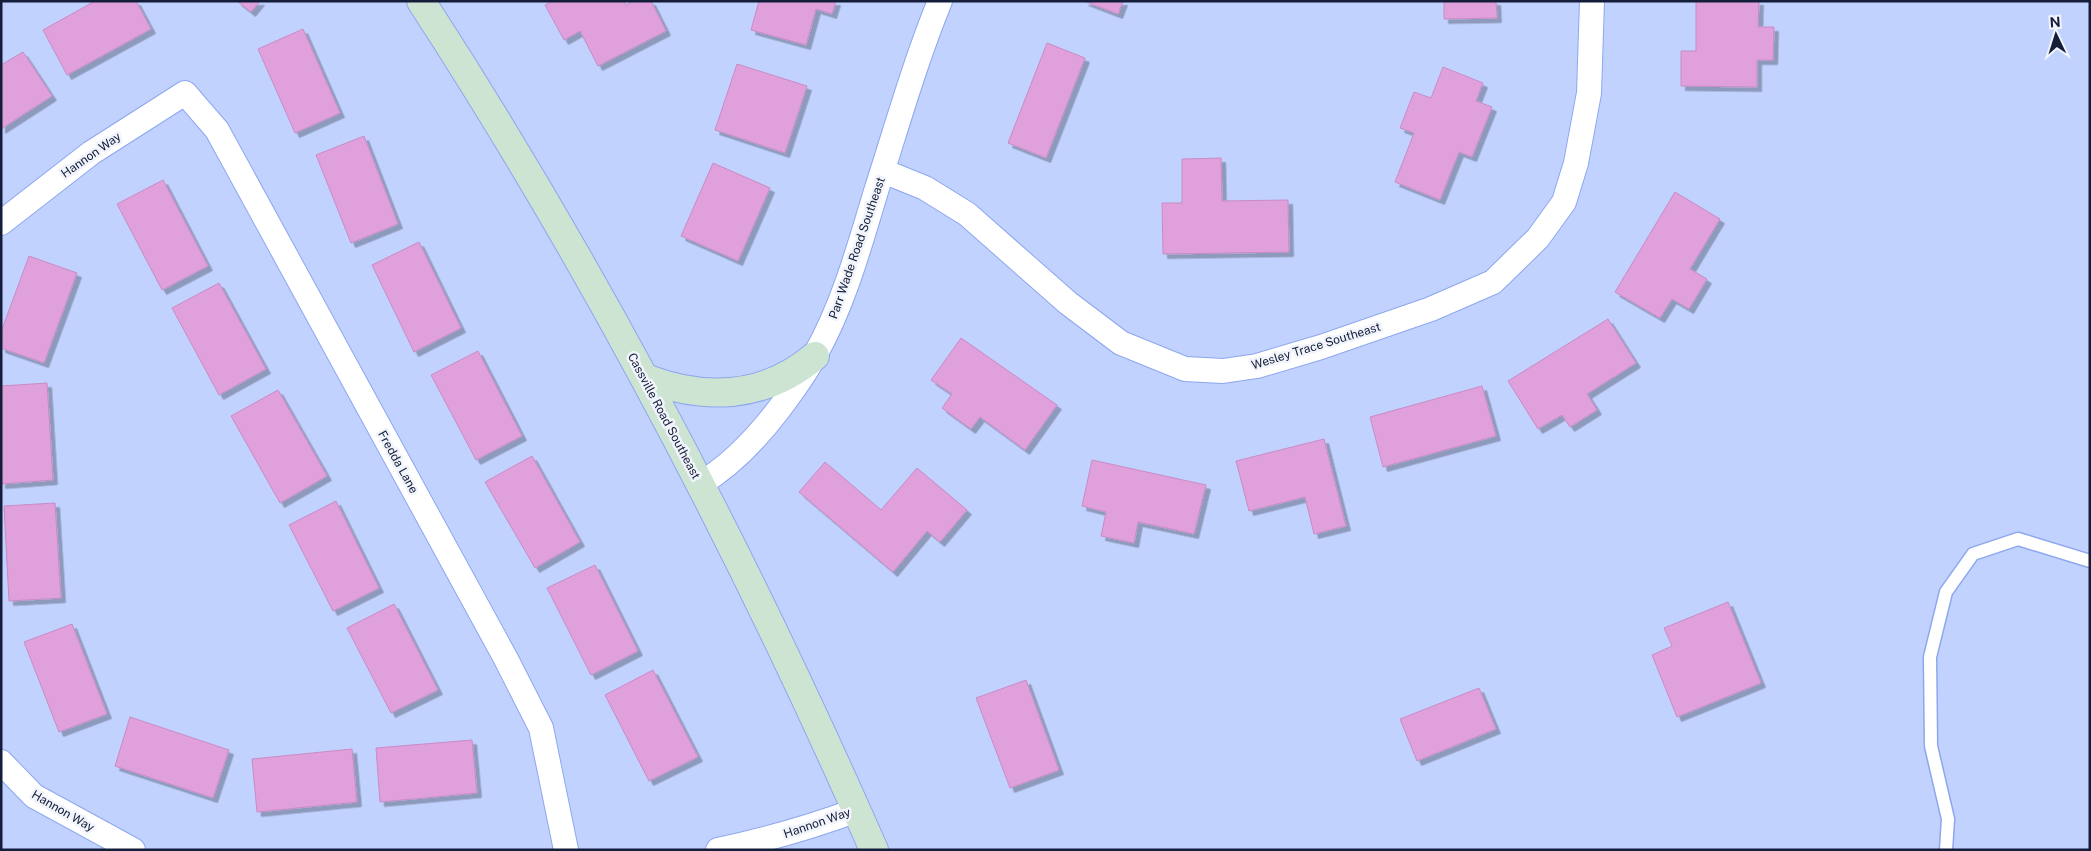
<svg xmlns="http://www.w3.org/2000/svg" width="2091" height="851" font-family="'Public Sans',sans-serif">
<defs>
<filter id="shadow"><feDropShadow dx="4.5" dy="4.5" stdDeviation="0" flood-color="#0004"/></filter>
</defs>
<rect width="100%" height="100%" fill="#c1d2ff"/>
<path fill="#dfa0dc" stroke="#c88bc5" filter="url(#shadow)" d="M95,1h41l15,28 -84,46 -24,-45z
M237,1h23l-9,11z
M553,1h71l2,4 7,-4h18l15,30 -68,35 -18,-35 -16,9 -19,-35z
M759,1h77l-4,13 -16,-5 -10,36 -55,-15z
M1084,1h39l-5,13z
M1444,1h52l1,17 -53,1z
M1696,1h63l-1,26h16l-1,33h-16v27l-76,-1v-35h15z
M303,29l37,84 -45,20 -37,-84z
M1047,43l38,15 -39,100 -38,-15z
M23,52l29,44 -51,33v-64z
M737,64l70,22 -22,67 -70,-23z
M1443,67l40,16 -7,18 16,6 -20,50 -13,-5 -19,48 -45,-18 19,-49 -14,-5 14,-36 17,6z
M364,136l34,88 -47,19 -35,-88z
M1221,158l1,43 66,-1 1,52 -126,2 -1,-51h20v-44z
M713,163l57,25 -32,73 -57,-25z
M163,180l45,86 -46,24 -45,-86z
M1675,192l45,27 -30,50 17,10 -18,30 -17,-10 -12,19 -45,-26z
M419,242l42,86 -47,24 -42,-87z
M29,256l48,17 -33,90 -43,-15v-16z
M219,283l47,86 -47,26 -47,-87z
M1608,319l28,44 -49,31 10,16 -27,17 -8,-12 -24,14 -30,-48z
M961,338l96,67 -32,45 -45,-33 -9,12 -29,-21 10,-14 -21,-14z
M478,351l44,85 -46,24 -45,-85z
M47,383l6,97 -52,4v-98z
M1482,386l14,50 -113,31 -13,-50z
M278,390l49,86 -47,27 -49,-87z
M1324,439l22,87 -32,8 -9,-37 -56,14 -13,-50z
M532,456l48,86 -45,26 -50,-86z
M1092,460l114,25 -12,49 -56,-12 -4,21 -33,-7 5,-24 -24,-6z
M825,462l56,48 36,-42 50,42 -27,32 -13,-11 -34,41 -94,-80z
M336,501l43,87 -46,23 -44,-86z
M55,503l6,95 -52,3 -5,-95z
M595,565l43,86 -47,24 -44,-87z
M1728,602l33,81 -84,34 -25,-62 20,-9 -8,-18z
M394,604l44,86 -47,23 -44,-85z
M72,624l35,90 -48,18 -35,-90z
M653,670l45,87 -49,24 -44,-86z
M1026,680l33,90 -49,18 -34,-90z
M1479,688l17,41 -79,32 -17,-42z
M130,717l99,33 -16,48 -98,-32z
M472,740l5,53 -97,9 -4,-54z
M352,749l5,53 -100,10 -5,-53z"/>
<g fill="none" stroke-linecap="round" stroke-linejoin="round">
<defs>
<path id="service" d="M1946,850l2,-31 -17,-73 -1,-89 16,-65 27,-38 45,-15 72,22"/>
<path id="minor" d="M883,171l42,17 42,26 101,89 53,40 64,26 38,2 34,-5 64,-19 110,-38 62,-27 45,-44 26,-36 12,-39 13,-70 3,-92
M1,223l90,-70 94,-60 32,37 289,529 35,69 25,122
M700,484c32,-19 57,-46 79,-75 13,-17 26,-35 36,-54 29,-51 45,-111 62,-167 20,-62 38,-126 63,-187
M1,762l33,34 99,54
M718,850c48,-10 93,-23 139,-40"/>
<path id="secondary" d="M421,1c175,269 324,555 453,849
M645,378c60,23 119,21 170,-22"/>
</defs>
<use href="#service" stroke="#8da7ee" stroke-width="15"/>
<use href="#minor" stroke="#8da7ee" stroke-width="26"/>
<use href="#secondary" stroke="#8da7ee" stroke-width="30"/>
<use href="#service" stroke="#fff" stroke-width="12"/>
<use href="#minor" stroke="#fff" stroke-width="24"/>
<use href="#secondary" stroke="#cde4d2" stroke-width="28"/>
</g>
<g text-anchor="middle" stroke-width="5" stroke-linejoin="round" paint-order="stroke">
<g font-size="12" fill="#141d39" stroke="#f1f4fb">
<text transform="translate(91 155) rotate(-35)" y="4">Hannon Way</text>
<text transform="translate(857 248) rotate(-71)" y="4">Parr Wade Road Southeast</text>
<text transform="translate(1316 346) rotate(-17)" y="4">Wesley Trace Southeast</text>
<text transform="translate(664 416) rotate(62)" y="4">Cassville Road Southeast</text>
<text transform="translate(398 462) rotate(61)" y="4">Fredda Lane</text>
<text transform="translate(63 811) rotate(30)" y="4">Hannon Way</text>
<text transform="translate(817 823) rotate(-19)" y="4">Hannon Way</text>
</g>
</g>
<rect width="2091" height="851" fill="none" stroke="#141d39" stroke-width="5"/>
<g transform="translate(2056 35) rotate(356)" stroke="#f1f4fb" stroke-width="4" paint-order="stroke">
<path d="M0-4L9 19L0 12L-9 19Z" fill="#141d39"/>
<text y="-8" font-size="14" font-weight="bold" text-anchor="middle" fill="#141d39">N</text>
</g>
</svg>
